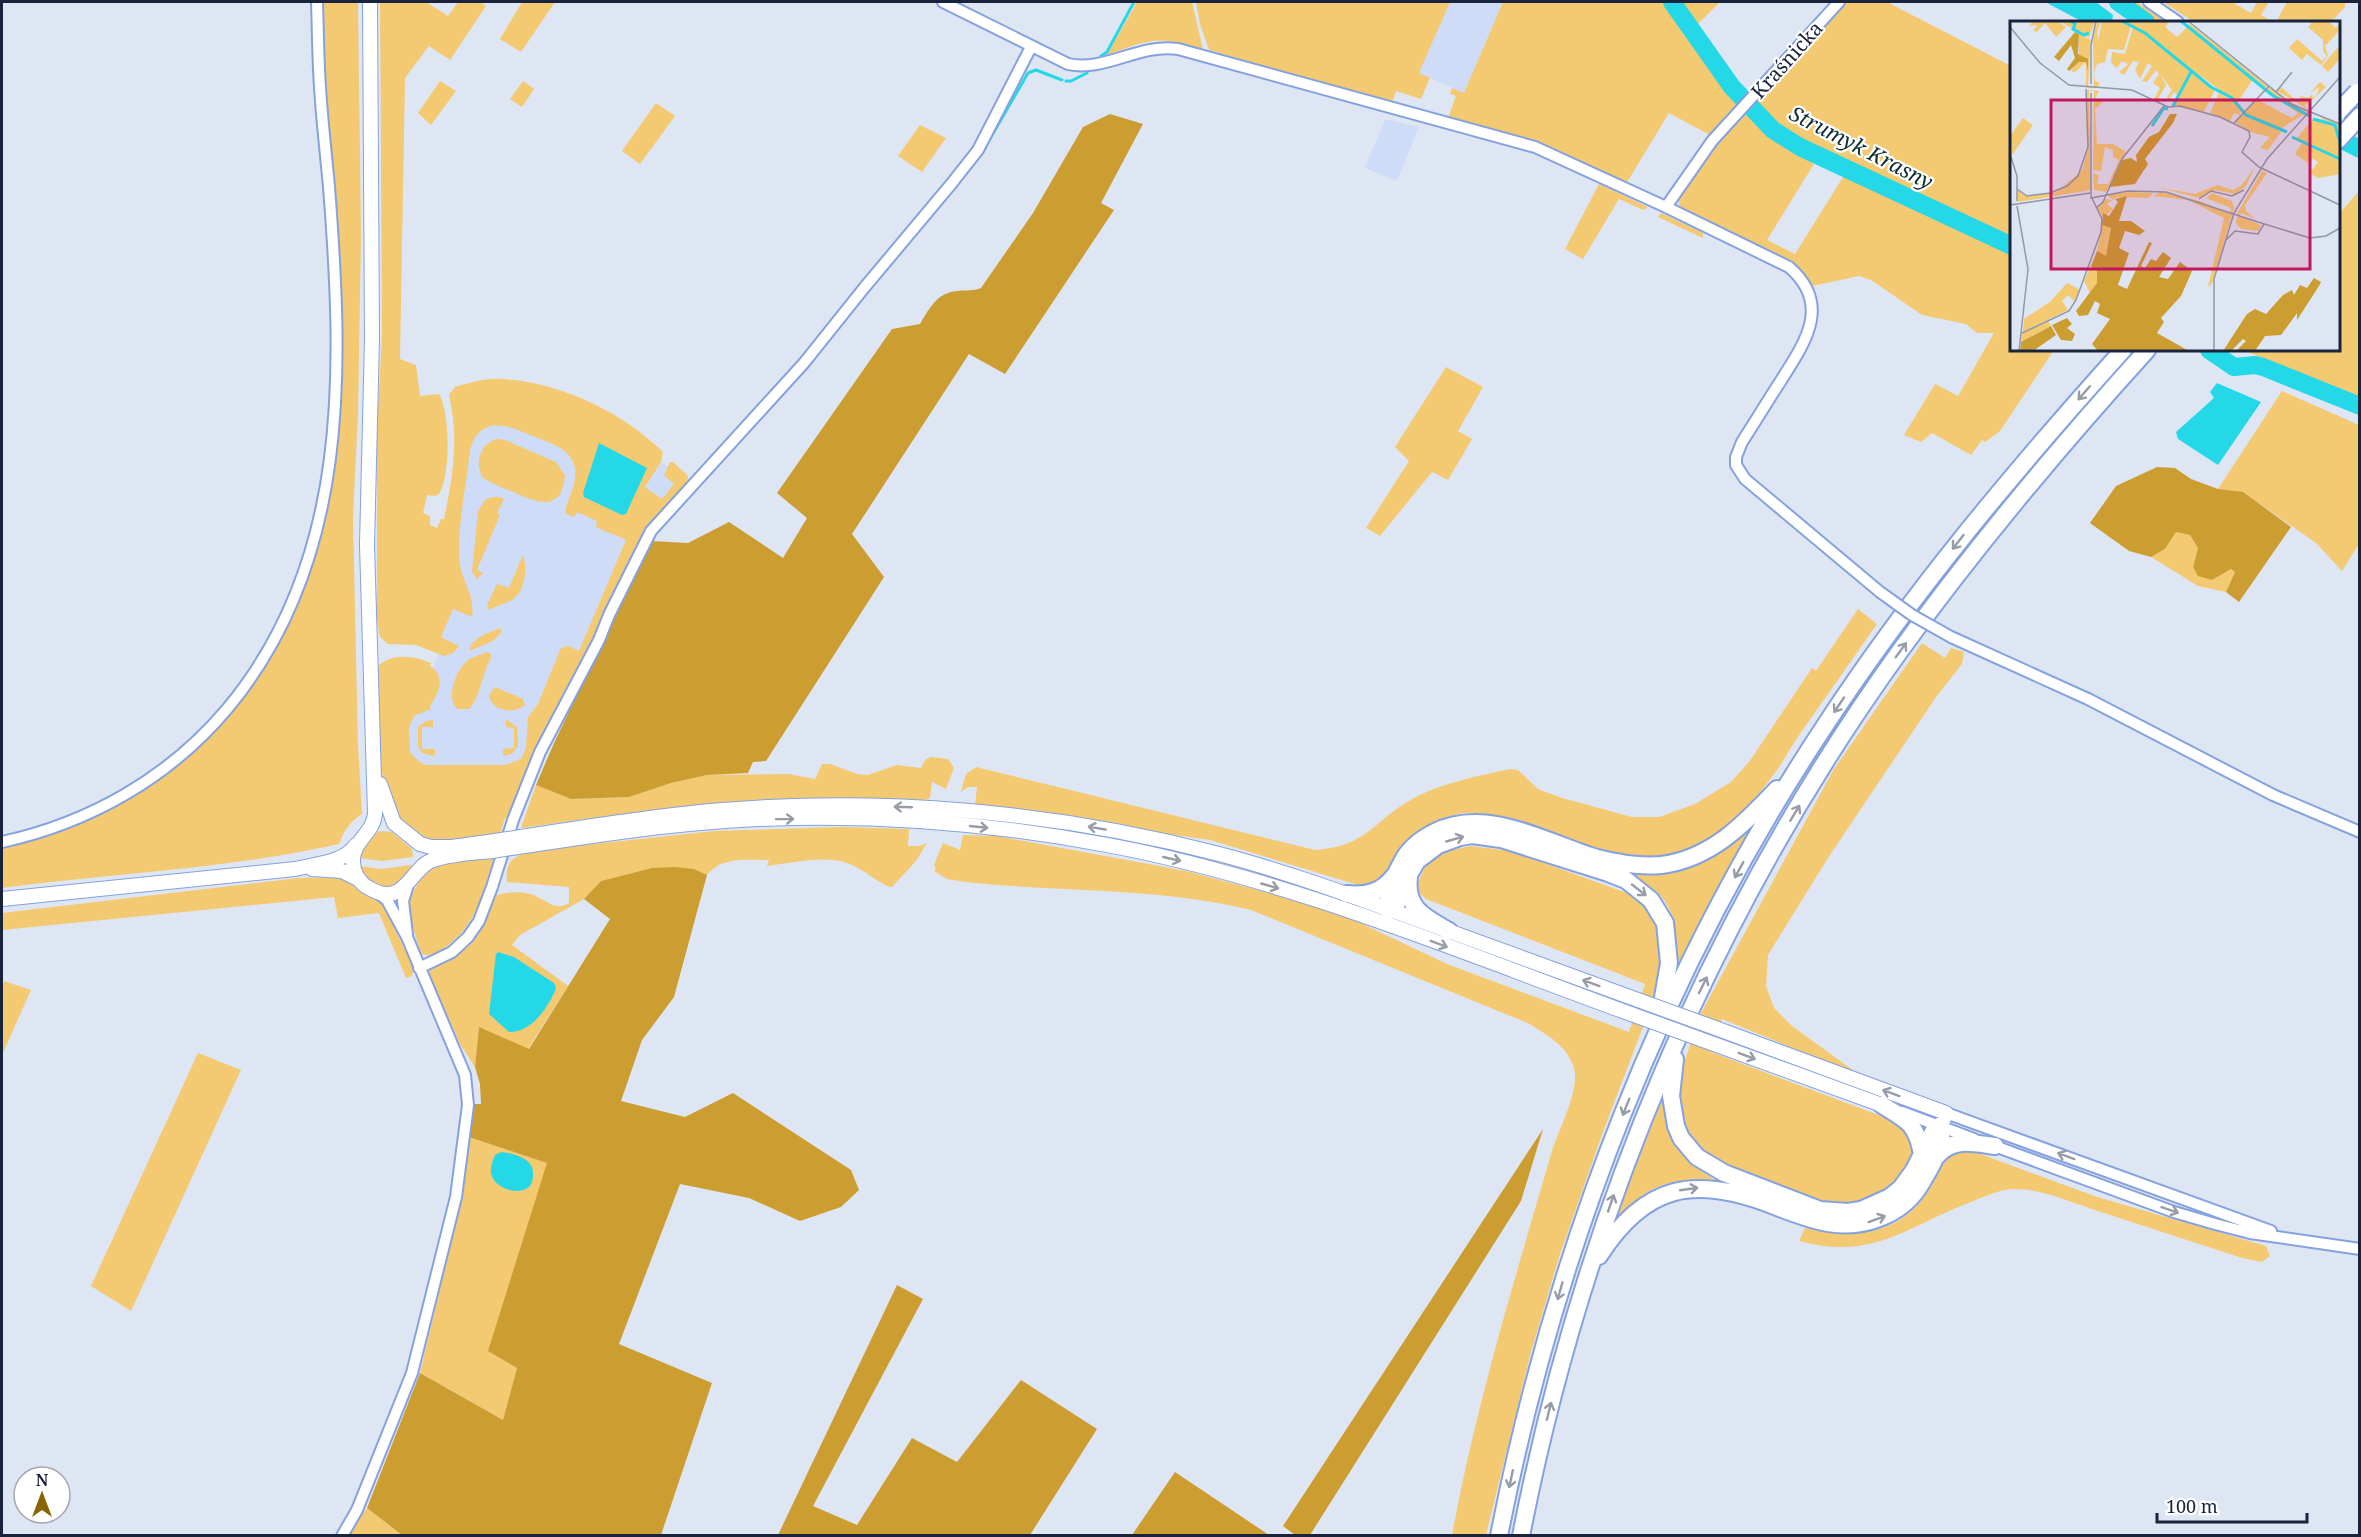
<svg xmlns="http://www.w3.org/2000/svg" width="2361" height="1537" font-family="'Noto Serif',serif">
<rect width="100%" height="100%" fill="#dfe6f3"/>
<path fill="#cedcf8" d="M1450,2h53l-39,91 -45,-20z
M1385,119l34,8 -22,54 -32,-13z
M488,400l173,62 6,4 12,16 -35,52 -122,245h-106l-25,-59 40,-48 12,-29 -7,-5 25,-201z"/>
<path fill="#f3c971" d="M324,2h34l3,234 -3,179 -5,102 5,228 4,69c-12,8 -18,16 -23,30 -111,25 -225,29 -337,44v-42l99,-35 47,-24 22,-16 39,-34 52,-67 24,-40 20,-45 13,-42 14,-57 9,-83 -5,-177 -11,-146z
M380,2h46l22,14 10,-14h22l6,4 -36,54 -21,-14 -24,32 -5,281 16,6 4,31 19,-2c11,18 12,81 0,100l-4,2 -8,-1 -4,18 7,3v9l7,3 4,-9h3c9,-42 15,-81 5,-124l6,-8c15,-4 30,-9 46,-8 57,2 122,33 162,73l-2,10 -16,25 17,12 12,-15 -10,-9 6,-13h3l15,14 -1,7 -28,33 -131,256 -20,46h-3l-5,16c-18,3 -62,13 -77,6 -53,-24 -45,-125 -46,-173 15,-15 36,-11 54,-4l-1,3c17,10 8,28 0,40l1,3 -17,7 -5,12 1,24 8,9 8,4h79l16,-6 5,-11 2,-31 10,-13 23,-56 8,-2 10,5 47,-111 -30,-13 1,-6 -20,-9 -3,5 -9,-4c2,-15 13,-29 10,-45 -4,-20 -25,-25 -42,-32 -25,-11 -54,-22 -63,15 -4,35 -12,72 -11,107 1,21 17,38 13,59l-19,-8 -12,28 18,9 -6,7 -9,3 -28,-11 -28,-1 -8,-7 -6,-32 3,-3v-174l5,-95z
M522,2h33l-34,50 -21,-13z
M1137,2h55l11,47c-12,-3 -23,-6 -34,-8 -22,-3 -42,7 -62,14z
M1196,2h254l-31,71 11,5 -9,21 -25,-8 -4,12 -183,-53 -9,-26z
M1503,2h162l23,31 3,-2 50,69 -31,35 -41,-22 -43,71 -85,-39 -93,-27 8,-22 -6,-2 2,-6 12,5z
M1678,2h42l-23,23z
M1847,2h40l124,64v178l-210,-98 -27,-16 -23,-24z
M2120,2h17l29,20h-17z
M2163,2h73l-1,2 16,9 6,-11h12l-8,13 13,7h-80z
M2287,2h58v5l-14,15h-55z
M440,81l16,10 -25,34 -13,-12z
M523,81l11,8 -12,18 -12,-8z
M656,103l19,13 -35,48 -18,-13z
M1748,110l23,23 46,26 -50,81 28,14 50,-80 166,76 1,100h42l-54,81 -15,11 -3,-2 -11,15 -39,-22 -11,9 -17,-7 31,-51 23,12 36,-63h-17l-11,-9 -44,-9 -51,-35 -12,-4 -47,10 -9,-14 -11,-11 -105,-49 -7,-5 -2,-9 32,-46z
M920,125l26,13 -24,34 -24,-16z
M1599,184l49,23 -5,3 -24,-11 -36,60 -18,-10z
M2359,191v211l-115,-52h94l1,-136z
M1661,213l42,20v5l-45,-21z
M1446,367l37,20 -25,44 14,8 -24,41 -16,-8 -52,64 -14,-8 43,-67 -14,-14z
M2282,391l77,34v119l-17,27 -26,-28 -56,-39 -42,-15z
M496,439l9,1 51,22 9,13c-3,38 -27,28 -52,17 -10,-4 -20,-8 -30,-14 -9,-14 -3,-34 13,-39z
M492,497h7l5,2 -7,14 3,2 -23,55 6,3 -6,6 -5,-7 6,-61 7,-11z
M2176,532l14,3 8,13 -5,19 19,13 19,-11 4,3 -9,20 -28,-6 -47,-29 14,-8z
M523,555c5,13 2,37 -11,45 -7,4 -16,6 -23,10l-2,-5 10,-21 12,4z
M1858,609l19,15c-25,36 -50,71 -75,107 -11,15 -19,32 -30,46 -41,55 -88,92 -160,76 -32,-7 -64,-20 -96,-30 -17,-5 -34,-12 -52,-10 -31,4 -57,22 -73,49 -4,6 -5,14 -12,18 -7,5 -13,5 -21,5l-148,-45 -235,-34 2,-19h-9l-7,5 5,-18 10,-7 339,83c54,-4 57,-29 99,-52 30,-16 64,-22 97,-29l7,1 20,19 24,9 70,19h27l36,-13 36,-22 18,-20 63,-94 4,3z
M501,628v5l-8,8 -24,10c3,-14 19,-18 32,-23z
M1922,643l23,15 6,-10 13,4 -2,12 -26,33 -108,161 -60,97 -2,31 8,22 18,18 69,50 -139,-57 -11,33 189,71 15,23 -2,14 -21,28 -29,15 -20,3 -24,-4 -38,-12 -78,-35 -16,-22 -7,-17 -2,-35 22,-66 134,-246z
M487,652l4,2v3c-8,15 -11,41 -22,52h-12c-11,-11 -2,-37 9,-47 5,-5 14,-7 21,-10z
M495,687l28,12 2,6c-11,10 -34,6 -36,-10z
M506,719l11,8 1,19 -6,8 -9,2v-7l11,-1v-20l-8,-1z
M433,720v7h-11v22h13v7l-13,-3 -4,-7v-19l8,-6z
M931,757l17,2 6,9 -8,21 -14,-7 -2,16 -8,3c-41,-1 -82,-3 -124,-2 -93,4 -185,16 -277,29l15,-43 35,14 58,-2 42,-14 36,-8 82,-1 26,5 7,-15h8l27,10 11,1 29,-10 24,3 4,-8z
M953,815c76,9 154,17 230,36 65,16 129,36 192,60l-147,-46 -277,-45z
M844,827l65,2 -1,17h12l7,-3 -11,18 -24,26c-9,0 -31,-20 -45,-24 -23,-8 -55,0 -80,3l2,-6c-22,0 -47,-4 -62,15l-13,-6 -42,-1 -51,13 -17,18 -64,36 -8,10 56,41 -40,63 -49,-21 -4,39 -15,-23 -31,-70 1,-4c11,-11 30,-14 43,-29 13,-14 14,-32 24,-46 11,-3 23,-4 33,-1 14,3 24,19 39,9v-16l-62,-5c-3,-24 11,-28 31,-32l176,-19z
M1750,830l-72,135c-1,-25 -1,-53 -20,-72 -9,-8 -22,-15 -32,-21 58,3 80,-4 124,-42z
M381,831l11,1 20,17 1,8 -31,4 -23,-3 -1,-4 19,-22z
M963,835l34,1 189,35 147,39 114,54 182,68 16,-48 -219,-85 -11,-10 10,-22 15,-14 30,-7 41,5 124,45 17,17 11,29 -1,35 -59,155 -43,122 -29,98 -45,183h-34c24,-130 63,-257 100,-384 7,-22 28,-61 22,-83 -7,-23 -26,-32 -44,-44l-279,-114c-93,-23 -191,-18 -286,-28l-18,-3 -13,-8 2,-2 -2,-4 9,-22 17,7z
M493,856c0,8 -3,15 -6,23 -8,28 -18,53 -44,70 -7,4 -14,8 -22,5l-12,-40 -1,-13 16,-28 13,-9z
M411,865l2,2c-2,6 -7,9 -13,14 -15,12 -25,5 -38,-5l-2,-10 21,3z
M343,877l39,25 32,67 -2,7 -6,2 -27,-65 -41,5 -4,-21 -332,33v-17l296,-35z
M4,981l27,9 -29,65v-68z
M198,1053l43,17 -110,241 -40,-25z
M1665,1092c-1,47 10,63 50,88 -50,-1 -65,4 -100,39z
M469,1137l79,26 -59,188 28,17 -14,52 -83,-47 42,-177z
M1961,1150l14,2 122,45 169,49 4,10 -8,6 -20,-4c-48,-16 -96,-31 -144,-47 -26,-8 -55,-22 -83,-22 -15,0 -31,8 -44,13 -66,25 -97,59 -172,39l6,-13c44,10 91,9 120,-32 14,-19 13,-35 36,-46z
M367,1508l35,27 -56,1z"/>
<path fill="#cc9d30" d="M1110,114l33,10 -42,79 13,7 -109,164 -36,-20 -117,180 32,43 -118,184 -13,1 -5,11 -41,2 -36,8 -42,14 -58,2 -35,-14 18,-42 97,-202 37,2 41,-21 54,36 24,-40 -30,-25 115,-164 28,-5c8,-13 15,-28 31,-32 11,-3 20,0 30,-4l52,-75 50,-86z
M2157,467l18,1 16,11 27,10 25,3 48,35 -52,75 -13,-10 9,-20 -4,-3 -19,11 -14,-4 -5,-9 5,-19 -8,-13 -14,-3 -11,17 -14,8 -22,-6 -39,-28 26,-37z
M675,867l19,2 13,6 -33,122 -32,43 -21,61 64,16 48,-24 118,77 8,20 -18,17 -41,14 -51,-23 -69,-14 -61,160 93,39 -51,152h-259l-35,-27 53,-135 83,47 14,-52 -29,-17 59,-188 -78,-26 3,-33h9l-1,-20 -5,-17 4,-40 50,22 81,-130 -26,-20 17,-18 51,-13z
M1543,1129l-22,72 -211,334h-15l-12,-9z
M897,1285l26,14 -110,207 44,19 55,-87 45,24 64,-82 76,49 -67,106h-252z
M1175,1472l94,63h-137z"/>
<path fill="#25d8e7" d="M2045,2h51l17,13 -1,7h-29z
M2217,383l44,19 -43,63 -40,-26 -2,-7 38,-34 -4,-6z
M599,443l48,25 -21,46 -4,1 -38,-18 -1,-4z
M498,952l16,5 40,26 2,5c-7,19 -25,45 -47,44l-20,-18 7,-60z
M502,1152c13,2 32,7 31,22 0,5 -1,10 -4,13 -12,10 -36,0 -38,-14 -1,-6 2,-13 4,-18z"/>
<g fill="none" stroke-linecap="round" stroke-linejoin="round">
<path stroke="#25d8e7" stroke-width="3" d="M1101,56l6,-4 27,-50
M1066,81h5l16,-8
M984,149l44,-76 8,-3 26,10"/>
<path stroke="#25d8e7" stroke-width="18" d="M1672,2l60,85 41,43 27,17 212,99
M2118,2l28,20
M2338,138l22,11
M2209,350l25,17 21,-2 8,2 97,39"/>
<defs>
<path id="minor" d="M943,2l125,62c38,8 71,-21 110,-15l357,98 131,60 123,60c44,38 15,77 -9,115 -13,20 -25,40 -38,60l-6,15v8l9,14 135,113
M2149,2l29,20
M1666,207l46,-66 127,-139
M1951,637l137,62 185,96 87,37
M2,842c87,-19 167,-64 225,-133 124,-148 116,-341 102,-522 -3,-33 -7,-67 -9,-100 -2,-29 -2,-57 -3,-85
M407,934l-4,-33 5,-16
M419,968l33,-16 16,-15 11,-16 13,-34 21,-67 27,-68 59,-112 10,-25 42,-84 153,-168 60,-75 88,-105 26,-33 53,-103
M1902,1112l72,27
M1946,1113l325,118
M1989,1144l185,68 41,12 35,9 110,16
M342,1536l15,-26 55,-137 44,-176 12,-92 -3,-30 -58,-138 -20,-37 -10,-8"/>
<path id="major" d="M370,2l2,337 -5,206 8,268c-1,21 -23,27 -22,49 0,10 6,21 16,26 36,22 42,-22 64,-28 18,-6 40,-7 59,-9
M380,784l14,39 26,21 11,3h21l43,-6
M521,837c63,-10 125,-20 189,-26 170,-15 344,0 509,43 65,17 128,40 191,63 76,28 152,55 228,83
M518,847c61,-9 121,-19 182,-24 135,-12 274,-3 407,22 179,33 353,107 524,169
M312,869l30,2 18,9
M2,899l293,-30c20,-5 49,-6 61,-24
M1718,1029l228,84 -5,13
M1711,1043l171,62"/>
<path id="highway" d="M2338,140l22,-24
M1409,877c-4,32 16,40 40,54
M1347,894c20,2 35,-2 47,-18
M1661,1009l8,-46 -4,-40 -14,-23 -25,-20 -18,-7 -107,-34 -29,-4 -12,2 -22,8 -21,16 -7,12 -14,32 -7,5c-4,-17 5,-33 13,-48 7,-14 19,-23 33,-30 52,-26 112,11 162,26 20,5 43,9 64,7 50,-6 83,-41 116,-76
M1675,1059l-4,37 5,30 5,12 16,19 27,16 96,37 28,2 13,-2 29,-13 11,-9 13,-18 20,-40 7,-4
M1882,1105c25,15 35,19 40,50
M1936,1157c16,-20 36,-14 59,-11
M1599,1256c46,-72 95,-81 173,-51 36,14 71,29 110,12 17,-7 31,-19 40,-35 10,-17 22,-36 19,-56
M1499,1536c56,-287 165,-568 327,-812 88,-134 190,-255 297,-374
M1521,1536c62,-318 190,-623 379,-885 76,-105 160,-205 247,-301"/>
</defs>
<use href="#minor" stroke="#85a2df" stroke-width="14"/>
<use href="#major" stroke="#85a2df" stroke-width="16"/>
<use href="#highway" stroke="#85a2df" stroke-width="20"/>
<use href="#minor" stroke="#fff" stroke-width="10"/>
<use href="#major" stroke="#fff" stroke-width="14"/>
<use href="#highway" stroke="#fff" stroke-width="16"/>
<defs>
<path id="minor-bridge" d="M1880,592l32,23 39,22"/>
<path id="major-bridge" d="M495,841l26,-4
M492,851l26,-4
M1638,1000l80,29
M1631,1014l80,29"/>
<path id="highway-bridge" d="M2338,112l19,-20"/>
</defs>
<use href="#minor-bridge" stroke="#85a2df" stroke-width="14" stroke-linecap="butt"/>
<use href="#major-bridge" stroke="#85a2df" stroke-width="16" stroke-linecap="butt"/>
<use href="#highway-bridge" stroke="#85a2df" stroke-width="20" stroke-linecap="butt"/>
<use href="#minor-bridge" stroke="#fff" stroke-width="10"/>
<use href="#major-bridge" stroke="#fff" stroke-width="14"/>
<use href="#highway-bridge" stroke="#fff" stroke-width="16"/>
</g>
<defs><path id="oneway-shaft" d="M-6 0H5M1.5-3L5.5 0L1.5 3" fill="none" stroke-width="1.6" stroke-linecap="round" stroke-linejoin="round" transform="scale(1.5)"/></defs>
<g stroke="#989ca7">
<use href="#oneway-shaft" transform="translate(2084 393) rotate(131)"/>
<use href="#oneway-shaft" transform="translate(1958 542) rotate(128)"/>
<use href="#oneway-shaft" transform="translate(1901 650) rotate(-54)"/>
<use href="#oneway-shaft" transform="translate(1839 705) rotate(124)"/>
<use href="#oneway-shaft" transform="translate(903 807) rotate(-178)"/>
<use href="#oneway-shaft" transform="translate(1795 813) rotate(-59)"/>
<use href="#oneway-shaft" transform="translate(785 819) rotate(-1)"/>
<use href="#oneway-shaft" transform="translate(979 827) rotate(6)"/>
<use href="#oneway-shaft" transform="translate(1097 828) rotate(-170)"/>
<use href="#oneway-shaft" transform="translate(1455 839) rotate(-16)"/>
<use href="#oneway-shaft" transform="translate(1172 859) rotate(13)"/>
<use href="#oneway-shaft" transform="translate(1739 870) rotate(119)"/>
<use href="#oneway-shaft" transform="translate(1270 886) rotate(16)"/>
<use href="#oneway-shaft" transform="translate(1639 890) rotate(38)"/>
<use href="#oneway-shaft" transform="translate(1439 944) rotate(20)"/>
<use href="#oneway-shaft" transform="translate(1591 983) rotate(-160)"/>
<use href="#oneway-shaft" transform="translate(1703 985) rotate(-64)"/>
<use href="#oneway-shaft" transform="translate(1747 1056) rotate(20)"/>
<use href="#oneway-shaft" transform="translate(1891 1093) rotate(-160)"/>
<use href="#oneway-shaft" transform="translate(1626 1107) rotate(112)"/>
<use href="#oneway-shaft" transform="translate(2066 1156) rotate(-160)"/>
<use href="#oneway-shaft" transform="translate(1689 1189) rotate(-8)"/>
<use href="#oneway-shaft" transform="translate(1611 1203) rotate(-71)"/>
<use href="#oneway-shaft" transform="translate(2170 1210) rotate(19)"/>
<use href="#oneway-shaft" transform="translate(1877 1219) rotate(-20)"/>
<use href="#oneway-shaft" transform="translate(1560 1291) rotate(106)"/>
<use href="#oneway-shaft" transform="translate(1549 1411) rotate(-76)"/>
<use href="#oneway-shaft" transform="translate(1511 1479) rotate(102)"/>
</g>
<g text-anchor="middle" stroke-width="4.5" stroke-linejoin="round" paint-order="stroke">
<g font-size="20" fill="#19243c" stroke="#fff">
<text transform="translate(1787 60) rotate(-48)" y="7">Kraśnicka</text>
</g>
<g font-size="21" font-style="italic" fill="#0d2f32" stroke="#fff">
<text transform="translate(1861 148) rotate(27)" y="7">Strumyk Krasny</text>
</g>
</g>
<g transform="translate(2010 21)">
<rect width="330" height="330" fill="#dfe6f3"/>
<path d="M23,0h24l9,6 -10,10 -11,-14 -8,9 -4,-2 5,-5 -9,1zM49,0h36l-6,17zM87,0h4l-4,12 1,8 4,-20h20l9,5 -7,24 -16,-1 -3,13 -8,2 -3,9 1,8 5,2 -3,5h-11v-26l-12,11 -3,-3 8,-8v-28l12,6 -3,46h6l-1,-44zM114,0h46l-5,6 12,10 13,-13 77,62 -5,4 2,-3 -11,-8 -16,24 -40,-30 18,17 -11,22 -31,-6 5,-10 -4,-4 -5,7 -2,-2 5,-7 -12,-16 6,11 -9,16 -3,-2 6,-11 -7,-5 6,-9 -3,-4 -9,12 -5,-1 10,-15 -4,-3 -8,16 -5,-9 4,-8 -6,-1 -9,14 -5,-3 9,-8 -6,-3 -5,7 -6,-5 1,-11 13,2 8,-27 11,5zM303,0h15l8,7 4,-5v7l-15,16 3,10 -7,9 -14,-11 -5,6 -13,-12 8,-9 25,22 5,-5 -4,-5v-11l-15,-13zM330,24v14l-12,13 -6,-6zM310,61l6,5 -18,17 -1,-1 -2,3 4,4 -32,-19 4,-4 17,15 3,-5 -4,-2 11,3 4,-4 1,4 4,-3 2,-8 -9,6zM258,66l39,25 -28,18 2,2 -13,18 -8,-2 10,-11 -20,-5 -15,-10zM256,69l1,2 31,21 -6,5 -36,-19zM77,69l12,1 -4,8 9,2 -9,8 2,35h16l13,8 -20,40 -12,-2 -1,-17 6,2 -2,9h11l11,-24 -6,-3v-7l-8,-3 -4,24 -8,-1 1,-79h-5l2,99 -73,12v-13l8,7 31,-4 25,-22 6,-21zM209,72l18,11 5,7 -3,4 -5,-2 -4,8 -20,-8zM13,97l10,7 -21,30 -2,-19zM313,97l17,7v34l-43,-21 16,-19 5,3zM292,122l38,17v14l-22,4 -8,-5 8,-11 -6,-4 -4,5 -13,-9zM245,146l-9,19 -11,8 -20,-4 -15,8 -44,-11 39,7 22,-9 16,5 8,-4zM252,150l5,2 -22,32 1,6 9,8 -14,-6 -2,3 22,9 -2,6 -18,-2 -5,-6 2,-11zM119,171l24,1 -4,5 -32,-1 -10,7 6,5 -10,9 -5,-10 7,-9 8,1 -6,-5zM150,171l37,8 33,14 1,-6 -25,-10 6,-5 20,8 2,7 -22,76 -4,3 16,-69 -36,-18 -35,-4zM92,204l9,3 -5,29 -9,-6zM81,245l6,5v12l-7,10 -6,-12zM57,262l12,6 -4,13 -7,-7 -6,6 6,9 -45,22 1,-13 27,-18zM38,300l3,5 -30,16 1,-9z" fill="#f3c971" fill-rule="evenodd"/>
<path d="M65,11l4,2 -1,20 10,5v11l-2,-8h-7l-10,9 -2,-2 8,-11 -4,-13 -12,16 -5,-4zM160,93h7l-4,9 -28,36 3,5 -13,20 -25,3 12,-27 9,-2 6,4 -1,-7 13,-18 10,-5zM117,175l-8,25h12l14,10 -6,4 -14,-4 -6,17 10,5 -11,32 9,4 22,-47 3,1 -11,23 4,2 6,-9 5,2 7,-9 8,6 -12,19 9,2 12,-17 12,9 -11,25 -20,22 3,4 -7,11 32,18h-91l-6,-7 18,-25 -13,-6 3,-9 -5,-3 -7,14 -9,1 -3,-5 21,-28v-12l-6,-5 6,-15 9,5 5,-28 -9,-3 1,-12 6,3 9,-14 -3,-3zM304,257l7,4 -2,4 -22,34v-7l-16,22 -16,1 -10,15h-19l10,-10 -3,-2 -12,12h-8l24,-37 8,-5 11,5 17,-19 9,-5 2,5 6,-10 7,3zM57,297l5,6 -5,4 8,6 -3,7 -11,-1 -9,-15zM41,305l5,9 -23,16h-13l1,-9z" fill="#cc9d30"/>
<path fill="none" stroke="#25d8e7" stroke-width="3" d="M61,0l4,3 -2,5 11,6 5,-2M112,0l23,12 66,54 21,11 14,17 41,17M171,0l91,74 39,22M163,85l19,-36M303,98l22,6 5,17M142,105l12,-18 4,1M282,116l48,22"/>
<path fill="none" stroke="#9098aa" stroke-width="1.5" d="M178,0l103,83 49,20M0,6l30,36 29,22 63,5 36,17 12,-1 40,11 29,14 1,6 -8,15 17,15 81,38M81,63v-39l5,-24M266,71l16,-20M81,72v105l37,-7 38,1 92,30M224,102l35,-37M0,133l7,22v25M7,168l10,7 23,-3 17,-7 11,-10 10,-29 -2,-58M189,178l12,-8 21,5 12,-6M0,184l80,-12M7,185l11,63 -9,82M87,186l6,-5 19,-43 42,-53M248,201l52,16 16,-2 14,-8M215,220l10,-10 23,3 6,-10M12,312l47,-22 7,-11 25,-68 1,-13 -10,-21M204,330v-72l20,-66 33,-54 73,-82"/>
<path fill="#c2185b" fill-opacity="0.15" stroke="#c2185b" stroke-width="3" d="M41,79h259v169h-259z"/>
<rect width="330" height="330" fill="none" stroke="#19243c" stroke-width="3"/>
</g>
<rect width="2361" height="1537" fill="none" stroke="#19243c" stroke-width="6"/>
<g transform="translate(42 1495)"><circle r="28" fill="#ffffff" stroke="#a3a7b1" stroke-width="1.5"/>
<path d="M0-4.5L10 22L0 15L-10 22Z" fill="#886501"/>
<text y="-9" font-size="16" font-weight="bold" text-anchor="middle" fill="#19243c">N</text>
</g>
<path d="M2157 1513v9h150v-9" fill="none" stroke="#19243c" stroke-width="3"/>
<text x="2166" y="1513" font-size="18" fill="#19243c" stroke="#ffffff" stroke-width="4.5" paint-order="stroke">100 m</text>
</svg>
